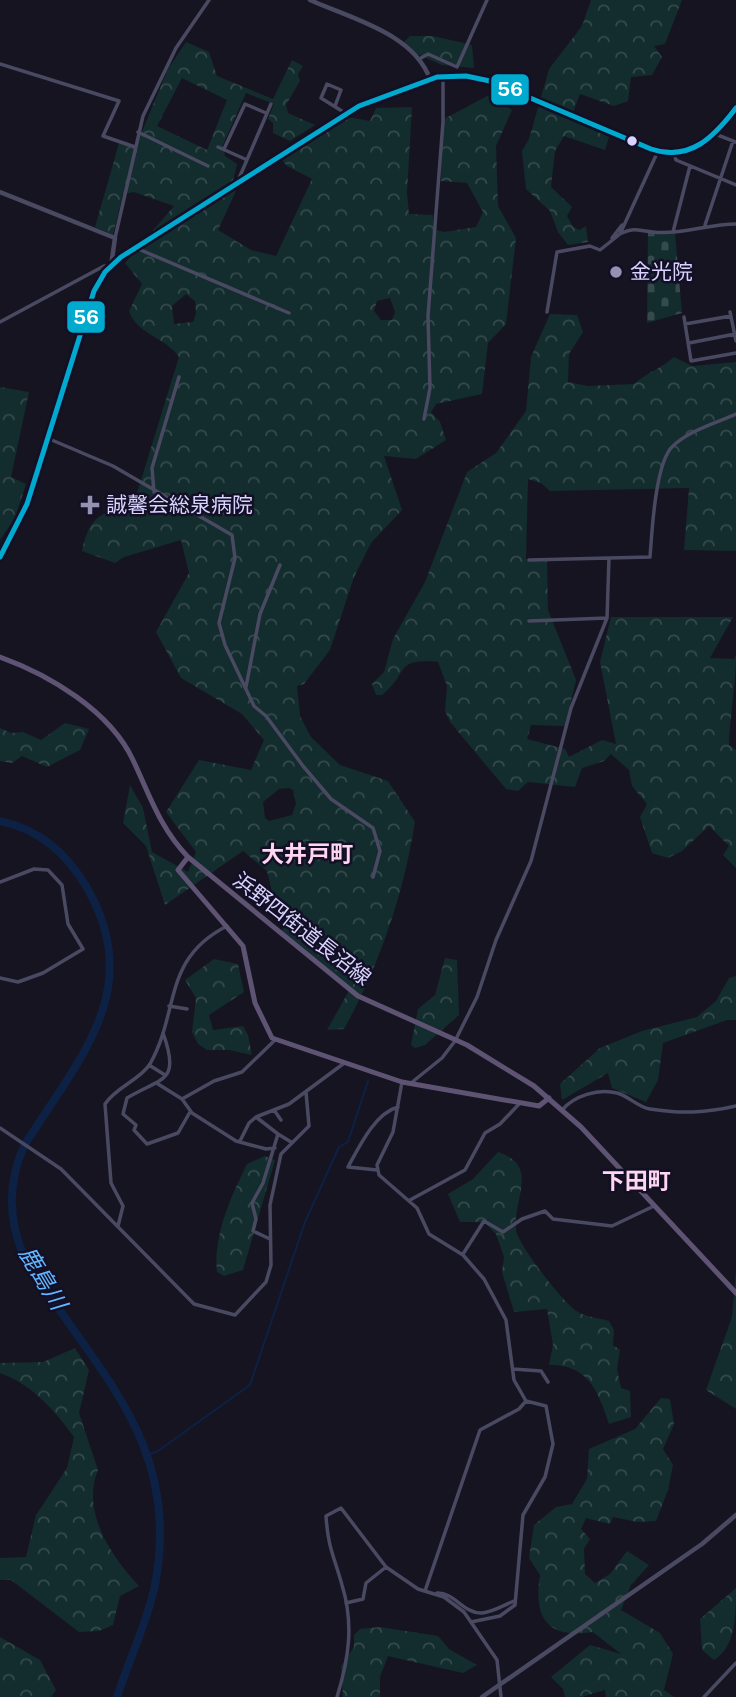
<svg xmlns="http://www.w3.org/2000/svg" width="736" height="1697" font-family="'Public Sans','Noto Sans JP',sans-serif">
<defs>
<pattern id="forest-crowns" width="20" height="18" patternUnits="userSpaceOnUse" patternTransform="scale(1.75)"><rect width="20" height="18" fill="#132c2d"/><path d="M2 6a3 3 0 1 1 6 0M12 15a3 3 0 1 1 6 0" fill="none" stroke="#354a4c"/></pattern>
<pattern id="cemetery-stones" width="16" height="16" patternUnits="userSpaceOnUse" patternTransform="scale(1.75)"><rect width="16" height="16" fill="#132c2d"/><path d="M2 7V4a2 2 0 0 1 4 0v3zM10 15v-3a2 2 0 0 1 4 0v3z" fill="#354a4c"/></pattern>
</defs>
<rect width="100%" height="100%" fill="#161421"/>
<path fill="url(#forest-crowns)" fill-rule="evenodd" d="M591,0h91l-17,44 -11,2 8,11 -10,18 -21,2 -3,24 -14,5 -34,-12 -10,26 39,17 -4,13 -41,-14 -9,15 -4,36 21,20 -5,9 6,11 6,3 7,-4 2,16 -20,3 -10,-13 -8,-21 -24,-22 -4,-38 7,-12 20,-70 33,-43z
M410,36h23l39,9 2,23 -32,-3 -34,-15 -4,-8z
M186,42l23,10 8,24 56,23 19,-39 11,6 -5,8 2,7 -14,24 2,8 27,12 -25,16 -17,-8v-10l-5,-4 6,-15 -28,-11 -23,52 2,11 12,8 -4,17 3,10 -18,39 33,20 25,6 36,-77 -25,-13 -7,-8 68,-41 22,4 6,-13 36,-1 -5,86 2,21 24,1v14l11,3 32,-5 7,-15 -16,-29 -26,-2 1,-61 47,-25 23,15 -16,36 2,60 18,32 -10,86 -18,19 -6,51 -46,10 -5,8 9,10 6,18 -30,19 -32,-3 18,54 -31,33 -17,34 -24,73 -26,34 -7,2 3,30 11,21 29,28 48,16 27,41c-12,74 -35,142 -71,207l-17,1 23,-41 -29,-27 -41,-28 9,-17 -17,-25 -5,-21 -24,-20 -78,54 -19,-59 -23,-23 7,-38 13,23 9,44 36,20 8,-20 -30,-40 33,-52 52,10 13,-30 -22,-26 -61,-36 -25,-46 33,-59 -8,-33 -57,17 -9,6 -33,-12c7,-34 19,-40 51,-45l46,-149c-13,-20 -42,-22 -50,-46l13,-27 -17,-21 49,-57 -40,-14 -11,2 -10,41 -18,-8 24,-84 13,5 6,-7 30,-72zM182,78l45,22 -20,50 -50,-24zM186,294l9,7 1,12 -3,9 -19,2 -2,-18zM390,298l5,14 -3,8h-11l-7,-9 3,-10zM289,788l4,2 3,14 -4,11 -23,6 -4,-3 -2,-16 16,-13z
M550,314l27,1 6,17 -14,22 -1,28 20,4 46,-2c14,-12 28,-16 40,-27l18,9 44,-4v189l-52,-1 5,-62 -139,3 -9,-8 -13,-4 -2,80 21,2 1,49 28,70 -11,46 -34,-1 -4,14 38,10 4,8 33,-17 14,4 -16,-82 11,-45h122l-23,41 24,1 2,-4c0,30 -6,59 -7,90l7,5v118l-13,-13 6,-9 -20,-20 -27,25 -14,7 -16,-5 -12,-36 7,-13 -15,-18 -3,-16 -18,-16 -7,7 -22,7 -7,19 -47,-5 -10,9 -12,-2 -56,-67 -5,-11 2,-25 -9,-24c-45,-4 -28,11 -56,33h-6l-4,-11 12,-12 9,-33 32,-57 42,-110 29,-19 30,-42 5,-54z
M0,387l29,5 -18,85 15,7 -11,34 -15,22z
M65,723l24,6 -9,21 -33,17 -25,-11 -10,7 -12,-2v-33l11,5 12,-1 18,8z
M445,958l12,2 2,55 -34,30 -10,3 -4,-3 7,-36 17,-14z
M214,959l24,5 6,28 -35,23 4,15 30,-4 5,9 4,20 -23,-5h-22l-9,-6 -6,-12 4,-34 -11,-18z
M736,976v44h-9l-64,23 -5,37 -12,22 -34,-14 -4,-15 -46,27 -2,-16 40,-36 42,-17 55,-14 19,-16 13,-23z
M498,1152c42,14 15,46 18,78 2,15 48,74 62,82 8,5 21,6 31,9l5,9 -1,15 7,5 -3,19 4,19 9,3 1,26 -22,7c-11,-33 -21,-60 -60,-59l4,-20 -6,-36 -33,3 -12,-40 2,-15 -8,-23 -12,-12h-24l-12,-28 25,-15z
M265,1156l10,4 -32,110 -19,6 -7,-4c-4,-36 14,-76 30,-108z
M736,1271v138l-30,-19 26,-73z
M75,1348l14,22 -10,43 19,57c-17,41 12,85 41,116l-19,10 -7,29 -14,6 -20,1 -68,-52h-11v-22l26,-1 10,-42 31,-47 7,-31c-20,-27 -41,-52 -74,-64v-10l43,-1z
M661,1398l9,1 4,25 -11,25 10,16 -5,25 -12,31 -19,1 -24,-5 -3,7 -24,-6 -5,11 9,10 -6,10 1,25 10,9 15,-9 17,-23 22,14 -18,20 -10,25 39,23 13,21 -9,36 10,7h-68l-1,-7 -23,7h-17l-2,-8 -12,-12 39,-32 31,9 -28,-22c-45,7 -60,-13 -53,-57l-11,-17 5,-33 22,-18 16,-3 15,-25 2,-30 46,-20z
M736,1588c0,27 0,59 -22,72l-12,-10 -2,-31z
M380,1627l58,9 11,13 28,16 -14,8 -75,-17 -8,21v20h-37l-2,-31 13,-19v-12l6,-6z
M0,1637l40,23 16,30 -5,7h-51z"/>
<path fill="url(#cemetery-stones)" d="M648,232l27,1 7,80 -35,10z"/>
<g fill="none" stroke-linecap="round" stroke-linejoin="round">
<path stroke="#0d2144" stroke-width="2" d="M148,1455l10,-4 92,-66 55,-163 34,-75 9,-5 20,-61"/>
<path stroke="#0d2144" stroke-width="8" d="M0,821c40,9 65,31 86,65 61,104 -8,173 -62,260 -16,36 -16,72 -1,108 67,114 160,183 132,331 -8,38 -26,75 -38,112"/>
<path stroke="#4a4962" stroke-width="3.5" d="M421,58l7,-4 29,13 30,-67
M0,64l119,37 -16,35 32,11
M335,106l6,-16 -14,-6 -6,14 24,15
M138,132l70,34
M715,134l21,8
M218,147l27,12
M224,149l21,-45 21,9
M674,153l2,7 60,25
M237,183l34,-79
M705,225l28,-84
M673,232l17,-66
M622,233c12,-6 18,-2 31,-1 28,3 55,-8 83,-8
M115,238l28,-122 33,-68 33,-48
M612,238l10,-13
M136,248l153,65
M547,312l10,-60 33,-6 10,4 20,-16 38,-83
M730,312l6,29
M684,317l7,44 45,-8
M0,322l104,-56h6
M685,324l46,-8
M689,343l46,-9
M424,419l6,-31 -2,-72 15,-194v-45
M47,438l66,28 119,69 3,23 -16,65 6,22 29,61 12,10 37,50 28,33 42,29 7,23 -7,26
M154,492l-2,-24 27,-91
M529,560l80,-2
M529,621l78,-3
M246,687l14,-73 20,-49
M0,882l34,-13 14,1 14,15 6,39 15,25 -40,24 -25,9 -18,-4
M169,1006l18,3
M163,1033c18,50 -1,44 -36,65l-4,16 13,11 -2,5 13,14 31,-11 12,-21
M149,1065l16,10
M402,1082l-9,50 -16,33 2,10 38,33 12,26 34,21 21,24 22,41 8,60 12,21 20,5 7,38 -8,33 -22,38 -8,90 -15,11 -29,6
M411,1083l31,-25 13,-17 22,-44 19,-57 35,-79 40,-153 36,-90 2,-60 41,-1c2,-24 5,-95 23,-111 15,-15 43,-23 63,-32
M158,1084l24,15 10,14 44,28 30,8 9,-1
M182,1099l32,-18 28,-9 33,-32
M274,1110l7,10
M562,1110c12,-14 36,-22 55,-17 12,3 20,14 33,16 31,5 56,4 86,-3
M256,1117l22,17 -15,49 -11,20 4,16 -3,12 17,8
M0,1128l61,41 133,135 41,11 31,-33 5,-17 -1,-60 11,-51 28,-28 -3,-34
M278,1134l13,8
M240,1141l9,-18 7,-6 33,-13 54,-40
M377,1170l-29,-3c11,-20 27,-54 50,-60
M410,1200l55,-30 20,-37 15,-9 20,-21
M118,1226l5,-20 -12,-23 -6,-79c11,-17 35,-24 45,-40 30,-53 12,-105 77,-138
M463,1254l21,-33 19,11 19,-13 23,-8 8,8 59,7 42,-20
M513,1369l28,2 7,11
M425,1591l55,-161 39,-21 7,-8
M437,1593c17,-1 27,21 45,20 11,-1 22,-8 32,-12
M346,1603l17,-4 3,-16 20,-16
M337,1697c12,-39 17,-73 5,-112 -8,-29 -14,-37 -16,-69l15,-8 45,59 32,22 26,8 20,15 33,48 4,37
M704,1697l32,-34"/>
<path stroke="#4a4962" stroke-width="4.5" d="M310,0c42,19 103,33 120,79
M0,192l115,46 -4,28
M482,1697l220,-153 34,-29"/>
<path stroke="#5e5373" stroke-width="5" d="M0,557l27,-53 67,-213 11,-19 16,-15 238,-151 78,-29 29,-1 24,5 161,68c39,13 63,-12 85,-41
M0,657c50,18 110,54 133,103 17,36 27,68 55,97l170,139 109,49 67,41 47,41 155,166
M188,857l-10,13 65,76 12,57 17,35 130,44 137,24 10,-8"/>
<defs>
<path id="bus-1" d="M0,557l27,-53 67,-213 11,-19 16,-15 238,-151 78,-29 29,-1 24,5 161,68c39,13 63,-12 85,-41"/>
</defs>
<use href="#bus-1" stroke="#130f26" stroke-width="10"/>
<use href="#bus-1" stroke="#00a9ce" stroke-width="5"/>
</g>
<circle fill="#d9d4ff" stroke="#130f26" stroke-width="2.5" cx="632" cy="141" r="6"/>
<g fill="#9591b1" stroke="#130f26" stroke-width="2.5">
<circle cx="616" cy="272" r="7"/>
<path d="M86.5 494.5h7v7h7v7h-7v7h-7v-7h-7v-7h7z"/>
</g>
<g text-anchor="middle" stroke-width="5" stroke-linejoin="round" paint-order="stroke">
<g font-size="21" fill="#d9d4ff" stroke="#130f26" text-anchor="start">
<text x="630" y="279">金光院</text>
<text x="106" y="512">誠馨会総泉病院</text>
</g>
<g font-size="21" fill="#d9d4ff" stroke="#130f26">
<text transform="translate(302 929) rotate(38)" y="7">浜野四街道長沼線</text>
</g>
<g font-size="23" font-weight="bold" fill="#ffd6f0" stroke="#130f26">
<text x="307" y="862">大井戸町</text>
<text x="636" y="1189">下田町</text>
</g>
<g font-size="23" font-style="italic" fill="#62b6ff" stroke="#130f26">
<text transform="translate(43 1278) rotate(59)" y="8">鹿島川</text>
</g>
</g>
<g stroke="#130f26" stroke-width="2.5">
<rect x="490" y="73" width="40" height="33" rx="7" fill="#00a9ce"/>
<rect x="66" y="300" width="40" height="34" rx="7" fill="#00a9ce"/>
</g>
<g font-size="19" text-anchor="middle" font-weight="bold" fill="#fff">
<text x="510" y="96">56</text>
<text x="86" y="324">56</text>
</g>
</svg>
